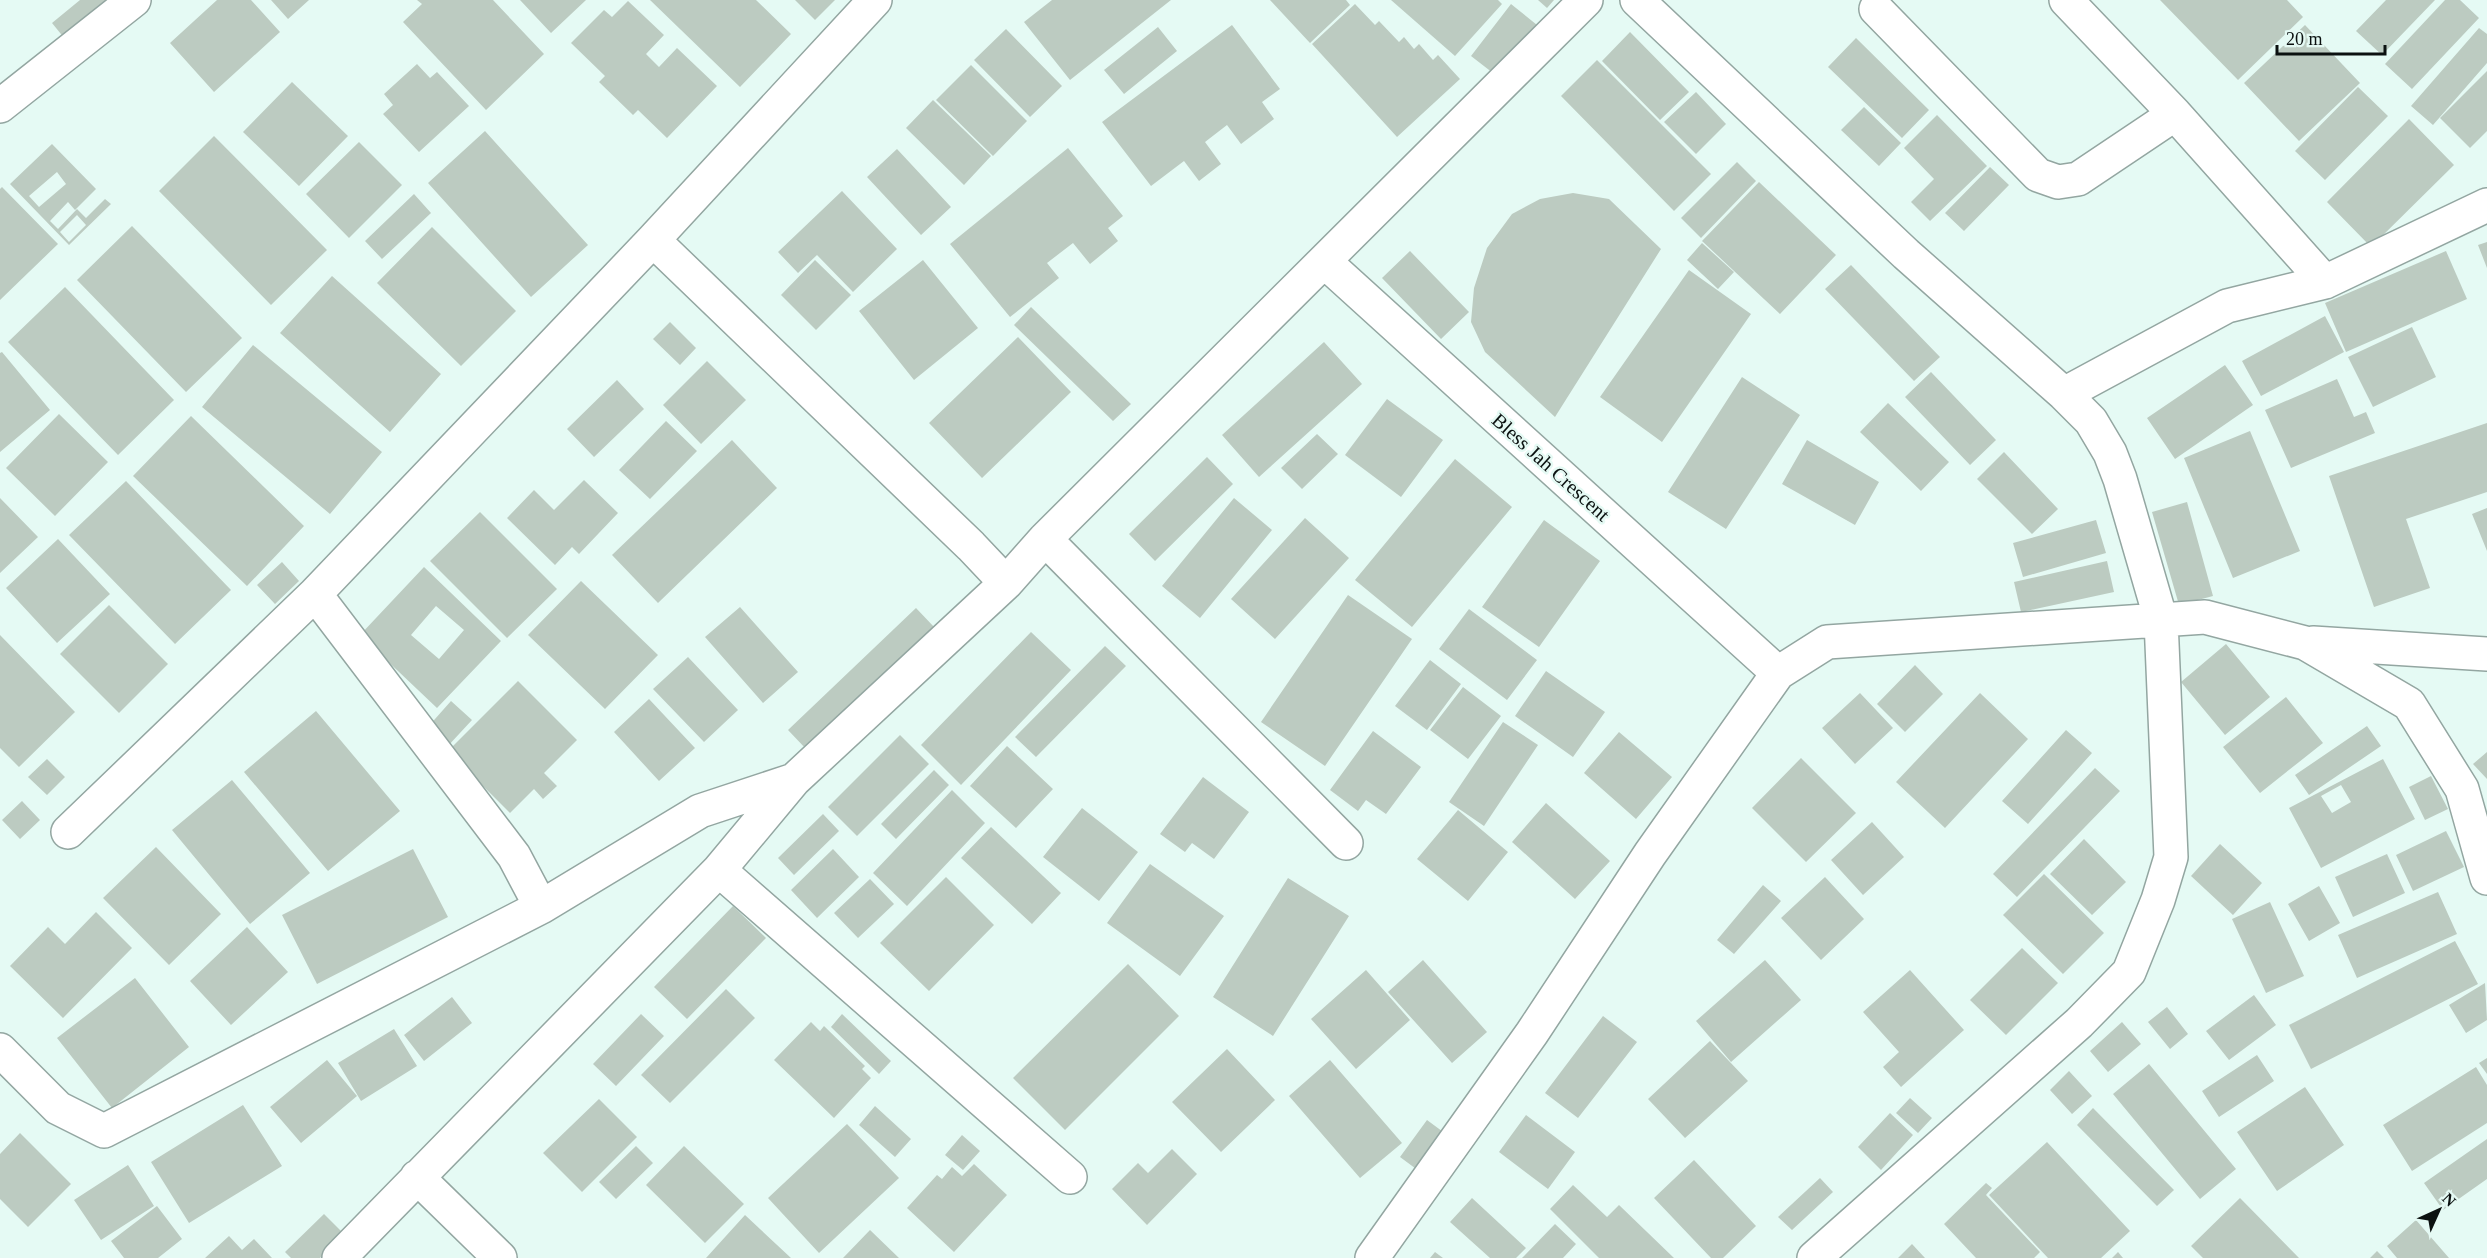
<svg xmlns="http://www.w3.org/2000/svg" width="2487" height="1258" font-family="Georgia,serif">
<rect width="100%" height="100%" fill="#e5faf4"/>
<path fill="#bccbc1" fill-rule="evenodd" d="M80,0h34l-49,39 -13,-16z
M217,0h34l29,32 -66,60 -44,-49z
M271,0h38l-21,19z
M417,0h76l51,54 -58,56 -83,-88 19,-18z
M520,0h66l-35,33z
M650,0h106l35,34 -51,53z
M795,0h40l-20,20z
M1052,0h119l-101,80 -46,-58z
M1270,0h76l4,5 -40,38z
M1391,0h107l4,4 -47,52z
M1538,0h16l-7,8z
M2160,0h127l16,17 -65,63z
M2386,0h49l-53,55 -26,-24z
M2445,0h15l19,18 -67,71 -27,-25z
M628,1l36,34 -18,19 13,13 18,-19 40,38 -50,52 -29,-28 -5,5 -34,-33 6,-6 -34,-33 33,-33 8,7z
M1355,4l20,21 4,-4 20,21 5,-5 10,12 5,-5 14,16 5,-5 22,24 -63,58 -85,-93z
M1511,4l31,25 -40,51 -31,-24z
M1232,25l48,64 -18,13 12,17 -33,25 -14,-19 -22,17 16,22 -22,17 -15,-20 -33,25 -49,-64z
M2305,25l55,58 -61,58 -55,-58z
M1158,27l19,24 -53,43 -20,-24z
M2479,28l8,6v29l-54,62 -22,-19z
M1006,29l56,57 -32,31 -56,-57z
M1630,32l59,60 -29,28 -58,-59z
M1856,38l73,72 -27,28 -74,-71z
M1597,60l114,114 -37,37 -113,-115z
M417,64l13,14 7,-6 32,34 -50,46 -36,-38 10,-9 -9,-11z
M971,65l56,56 -34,35 -57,-56z
M2487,71v60l-17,17 -30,-30z
M292,82l56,54 -49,50 -56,-54z
M2358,87l30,29 -63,64 -30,-29z
M1696,92l30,32 -30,30 -32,-32z
M933,100l58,56 -27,29 -58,-57z
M1864,107l37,36 -22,23 -38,-36z
M1937,115l50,51 -57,55 -19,-19 23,-23 -30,-31z
M2409,119l45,46 -83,82 -44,-45z
M485,131l103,114 -57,52 -103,-114z
M214,136l113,114 -56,55 -112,-114z
M359,142l43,43 -53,53 -43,-44z
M52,144l44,45 -21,21 -7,-8 -18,19 8,8 19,-20 9,9 19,-19 6,5 -42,41 -59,-61zM57,172l9,12 -27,23 -10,-11zM77,215l9,10 -17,17 -9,-10z
M1068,148l55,68 -15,12 10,13 -28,23 -17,-21 -26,20 12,15 -49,39 -60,-73z
M897,149l54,58 -30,28 -54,-58z
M1737,162l19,19 -55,57 -20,-20z
M1990,167l19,18 -45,46 -19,-18z
M1759,182l77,73 -56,59 -78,-73z
M2,187l56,57 -58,56v-111z
M842,191l55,58 -44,43 -36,-37 -19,18 -20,-21z
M1573,193l36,6 52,50 -106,168 -70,-65 -14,-30 3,-34 13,-40 25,-34 28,-15z
M414,194l17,19 -49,46 -17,-18z
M132,226l110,112 -56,54 -109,-112z
M432,227l84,84 -55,55 -84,-83z
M2487,242v26l-9,-23z
M1702,243l32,29 -16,17 -31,-29z
M1410,251l59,61 -28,27 -59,-61z
M2446,251l21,48 -121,53 -21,-49z
M815,260l36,35 -35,35 -35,-35z
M923,260l55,68 -64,52 -55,-69z
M1851,265l89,92 -26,24 -89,-92z
M1689,270l62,44 -89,128 -62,-45z
M332,276l109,98 -51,58 -110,-99z
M65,287l109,113 -56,55 -110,-113z
M1031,307l100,97 -18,17 -99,-96z
M2325,316l19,36 -83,44 -19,-35z
M670,322l26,26 -16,17 -27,-26z
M2412,327l24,50 -63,30 -25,-50z
M1018,337l53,55 -89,86 -53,-55z
M1324,342l38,42 -103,93 -37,-42z
M253,345l129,107 -52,62 -128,-107z
M2,352l48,58 -50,42v-99z
M707,361l39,39 -45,44 -38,-39z
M2225,365l28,40 -78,54 -28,-41z
M1931,372l65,68 -26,25 -65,-68z
M1742,377l58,38 -74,114 -58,-37z
M2337,379l17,38 12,-5 9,21 -84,35 -26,-58z
M617,380l27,29 -50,48 -27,-28z
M1387,399l56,41 -42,57 -56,-42z
M1888,403l61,59 -28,29 -61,-59z
M59,414l49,48 -53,54 -49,-48z
M191,416l113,110 -57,60 -114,-110z
M666,421l31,30 -47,48 -31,-29z
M2487,423v69l-81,27 24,69 -56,19 -45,-131z
M2250,431l50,120 -67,27 -49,-120z
M1317,434l21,20 -36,35 -21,-21z
M732,440l45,48 -119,115 -46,-48z
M1807,440l72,42 -24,43 -73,-41z
M2004,452l54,57 -26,25 -55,-55z
M1207,457l26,27 -78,77 -26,-27z
M1455,459l57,48 -100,120 -57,-47z
M584,480l34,33 -39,41 -7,-7 -17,18 -48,-47 27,-28 20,20z
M126,481l105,109 -56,54 -106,-109z
M0,498l38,39 -38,36z
M1234,498l38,32 -72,88 -38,-32z
M2187,502l26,94 -34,9 -27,-93z
M2487,508v43l-15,-37z
M480,512l77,77 -50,49 -77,-77z
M1305,518l44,40 -74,81 -44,-40z
M1544,520l56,41 -61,86 -57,-40z
M2096,520l10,33 -83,24 -10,-34z
M58,539l52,55 -53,49 -51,-55z
M2107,561l7,31 -93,20 -7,-30z
M282,562l17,19 -24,23 -18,-19z
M424,567l77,74 -64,67 -77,-73zM436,606l28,24 -25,29 -28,-24z
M581,581l77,74 -53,54 -77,-74z
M1348,595l64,44 -87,127 -64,-44z
M109,605l59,59 -49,49 -59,-59z
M740,607l58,65 -35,31 -58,-66z
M916,608l19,20 -128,122 -19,-20z
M1469,609l68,51 -30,40 -68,-51z
M1031,632l40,38 -110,115 -40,-40z
M0,635l75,77 -56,55 -19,-19z
M2226,644l44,53 -45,38 -44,-53z
M1105,646l21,20 -90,91 -21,-20z
M688,657l50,53 -34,32 -51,-53z
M1430,660l31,24 -34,46 -32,-24z
M1915,665l28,29 -38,38 -28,-28z
M1546,671l59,41 -32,45 -58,-41z
M518,681l59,59 -33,33 13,13 -14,13 -9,-10 -24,24 -62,-62z
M1463,687l38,29 -33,43 -38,-29z
M1860,693l33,35 -38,36 -33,-36z
M1980,693l48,46 -83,89 -49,-46z
M2286,697l37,46 -63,50 -37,-46z
M649,699l46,49 -36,33 -45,-49z
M451,701l21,19 -25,27 -20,-19z
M316,711l84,100 -72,60 -84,-99z
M1503,722l35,23 -54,81 -35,-24z
M2367,726l14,20 -72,49 -14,-20z
M2066,730l26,23 -64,71 -26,-23z
M1373,731l48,36 -35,47 -20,-14 -8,11 -28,-21z
M1619,732l53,45 -36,42 -52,-46z
M900,735l29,29 -72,72 -29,-29z
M1007,746l46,43 -37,39 -46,-42z
M2487,752v27l-14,-15z
M1801,758l55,55 -50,49 -54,-54z
M47,759l18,18 -18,18 -19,-18z
M2383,759l32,60 -94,49 -32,-60zM2341,785l10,17 -19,11 -11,-17z
M2095,768l25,23 -103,106 -24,-23z
M934,770l15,15 -53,54 -15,-15z
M2431,776l17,33 -23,11 -16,-33z
M1203,777l46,35 -35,47 -22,-16 -7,9 -25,-18z
M232,780l78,93 -60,51 -78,-94z
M952,790l33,33 -78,83 -34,-33z
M22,801l18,19 -20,19 -18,-19z
M1546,803l64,58 -35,38 -63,-57z
M1082,808l56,44 -39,49 -56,-44z
M1458,810l50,42 -40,49 -51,-42z
M823,814l16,17 -45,44 -16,-17z
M1872,822l32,35 -41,38 -32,-35z
M991,827l70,66 -29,31 -71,-66z
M2446,831l18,36 -51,24 -17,-36z
M2084,839l42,43 -34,33 -42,-41z
M2220,844l42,39 -29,32 -42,-39z
M156,847l65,67 -52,51 -66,-67z
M413,849l35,68 -131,67 -35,-69z
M833,849l26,28 -42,41 -26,-28z
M2387,854l18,39 -52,24 -18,-40z
M1150,864l74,52 -44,60 -73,-53z
M2044,874l60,59 -41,41 -60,-59z
M946,877l48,48 -65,66 -49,-48z
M1825,877l39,42 -43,41 -40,-42z
M1288,878l61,38 -76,120 -60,-39z
M870,879l24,25 -36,34 -24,-25z
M1763,885l18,16 -47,53 -17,-14z
M2319,886l21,37 -31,18 -21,-37z
M2438,892l19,42 -100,44 -19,-43z
M2270,902l34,74 -38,17 -34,-74z
M733,906l33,32 -79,81 -33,-32z
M96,912l36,36 -69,70 -53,-52 38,-39 17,17z
M247,927l41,45 -57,53 -41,-44z
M2455,941l23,43 -167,85 -22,-44z
M2022,948l36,35 -52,52 -36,-35z
M1423,960l64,72 -35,31 -64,-71z
M1765,960l36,40 -70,62 -35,-41z
M1128,964l51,52 -114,114 -52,-52z
M1366,970l44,50 -54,49 -45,-50z
M1910,970l54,60 -63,57 -18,-20 16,-15 -36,-40z
M135,978l54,69 -77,61 -55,-70z
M2485,983l2,37 -21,13 -17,-28z
M726,989l29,29 -85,85 -29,-28z
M2254,995l22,30 -47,35 -23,-29z
M452,997l20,26 -48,38 -20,-26z
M2167,1007l21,27 -18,15 -22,-27z
M641,1014l23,22 -48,50 -23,-22z
M842,1014l49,47 -12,13 -48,-47z
M1603,1016l34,26 -59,76 -33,-25z
M811,1022l9,9 4,-5 41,40 -3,3 9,9 -37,40 -60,-58z
M2122,1022l19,22 -33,28 -18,-21z
M394,1029l23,37 -56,35 -23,-38z
M1710,1041l38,40 -63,57 -37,-39z
M1227,1049l48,51 -54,52 -49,-50z
M2257,1055l17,26 -55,36 -17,-26z
M2487,1058v16l-8,-11z
M327,1060l30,36 -56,47 -31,-36z
M1330,1060l72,83 -42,35 -71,-82z
M2149,1064l87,105 -36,30 -87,-105z
M2476,1067l11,18v38l-75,48 -29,-46z
M2069,1071l23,25 -20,18 -22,-24z
M2305,1087l39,58 -67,46 -40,-59z
M1910,1098l22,20 -14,15 -22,-20z
M599,1099l38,38 -55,55 -39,-39z
M243,1105l39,61 -93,57 -38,-61z
M875,1106l36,33 -16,18 -36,-32z
M2093,1108l81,82 -17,16 -80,-81z
M1890,1113l23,22 -32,35 -23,-23z
M1526,1115l49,37 -27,37 -49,-37z
M1427,1120l27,20 -27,37 -27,-20z
M847,1124l52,54 -80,75 -51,-55z
M20,1133l51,51 -43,43 -28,-28v-45z
M962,1135l18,16 -17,19 -18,-15z
M2487,1139v40l-44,31 -19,-27z
M2047,1142l83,89 -29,27h-53l-59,-63z
M636,1146l17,17 -37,36 -17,-17z
M684,1146l60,58 -39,39 -59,-58z
M1172,1149l25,25 -50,51 -35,-36 26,-26 10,10z
M1694,1160l62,66 -33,32h-12l-57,-60z
M974,1164l33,31 -53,57 -47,-44 30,-33 5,4 10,-12 10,9z
M128,1165l26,41 -53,34 -27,-40z
M1820,1178l13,14 -41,38 -14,-13z
M1986,1183l6,5 -6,7 54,57 -6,6h-58l-32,-34z
M1573,1185l34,32 12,-12 55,53h-75l-49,-49z
M1472,1198l54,50 -10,10h-26l-40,-36z
M2240,1198l59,60h-96l-12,-12z
M157,1206l25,33 -24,19h-34l-13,-17z
M324,1214l20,20 -24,24h-29l-6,-6z
M745,1215l46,43h-85z
M2416,1220l33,38h-52l-10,-12z
M1555,1224l21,20 -13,14h-41z
M870,1230l29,28h-56z
M229,1236l13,14 12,-11 18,19h-67z
M1912,1244l13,14h-27z
M2377,1251l7,7h-14z
M1435,1252l8,6h-13z
M2118,1252l5,6h-11z"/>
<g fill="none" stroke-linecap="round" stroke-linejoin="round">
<defs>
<path id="minor" d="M1637,0l269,254 158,140 27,27 19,32 10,26 41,141 10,237 -13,43 -29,72 -50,51 -265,235
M2066,0l109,114 150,168
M1876,9l162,166 20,7 20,-3 97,-65
M0,106l134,-106
M653,240l318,306 35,37
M1324,261l454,412
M2064,394l163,-88 98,-24 162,-77
M1045,539l301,304
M315,594l199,262 27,51
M2313,643l174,11
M68,832l247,-238 338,-354 222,-240
M719,870l351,307
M0,1050l58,58 46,23 437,-224 159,-96 94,-31
M417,1177l83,81
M339,1258l380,-388 75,-90 212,-197 39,-44 541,-539
M1372,1258l160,-225 118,-179 128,-181 49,-31 378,-25 100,26 104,61 53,85 25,89"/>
</defs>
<use href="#minor" stroke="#93a6a1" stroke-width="36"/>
<use href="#minor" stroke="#fff" stroke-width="33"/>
</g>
<g text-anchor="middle" stroke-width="5" stroke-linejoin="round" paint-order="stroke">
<g font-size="20" fill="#0b1110" stroke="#e5faf4">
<text transform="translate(1551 467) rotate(42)" y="7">Bless Jah Crescent</text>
</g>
</g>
<g transform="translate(2439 1210) rotate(45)" stroke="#e5faf4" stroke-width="4.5" paint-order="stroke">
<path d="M0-4.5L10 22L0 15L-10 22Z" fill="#0b1110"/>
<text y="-9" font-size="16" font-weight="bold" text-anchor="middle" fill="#0b1110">N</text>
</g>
<path d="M2277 45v9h108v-9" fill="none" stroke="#0b1110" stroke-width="3"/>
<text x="2286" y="45" font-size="18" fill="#0b1110" stroke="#e5faf4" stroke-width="4.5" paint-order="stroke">20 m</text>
</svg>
